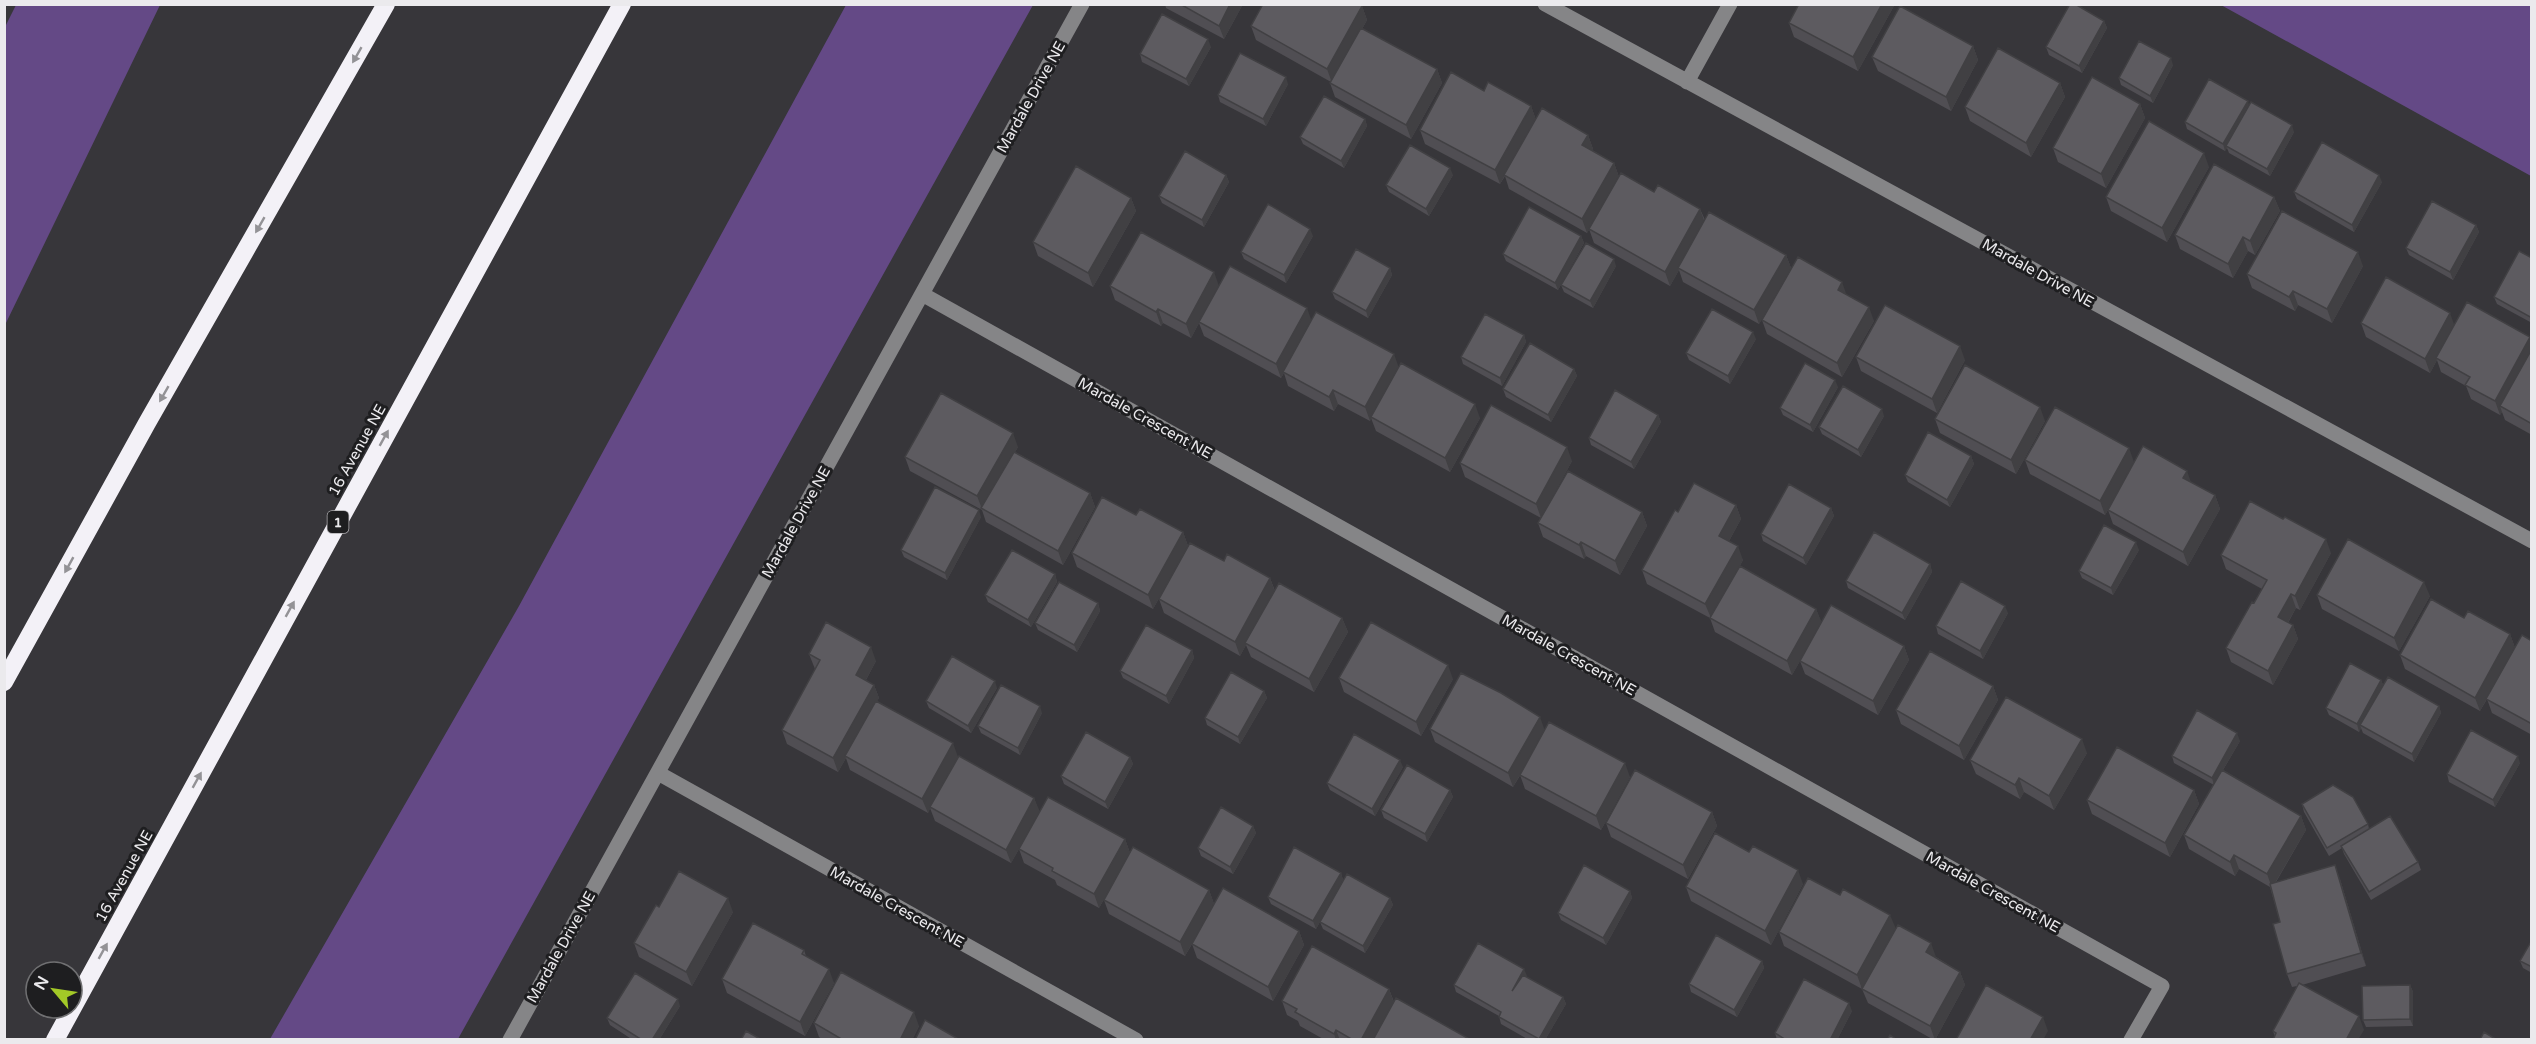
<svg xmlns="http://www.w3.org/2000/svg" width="2536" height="1044" font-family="'Varela Round',sans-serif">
<rect width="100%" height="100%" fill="#37363a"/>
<path fill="#644986" d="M16,5h144l-155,320 -1,-296z
M846,5h187l-575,1034h-188l249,-433z
M2221,5h310v171z"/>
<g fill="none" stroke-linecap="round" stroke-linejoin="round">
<path stroke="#858587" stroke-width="15" d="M1545,4l987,537
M1687,82l43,-78
M922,294l1240,692 -31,54
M658,773l478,267
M510,1040l572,-1036"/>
<path stroke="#f3f1f7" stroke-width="18" d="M4,682l143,-259 239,-419
M55,1040l567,-1036"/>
</g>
<path fill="#504e53" d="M1165,4h78l-19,35 -58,-31z
M1799,4h96l-37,67 -64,-34 -5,-14z
M1362,6l5,14 -5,9 75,40 5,14 -31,56 -76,-42 -5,-14 1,-1 -75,-42 -5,-14z
M2104,21l3,7 -25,45 -33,-18 -3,-8z
M1973,46l5,14 -27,51 -73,-40 -6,-14z
M1211,47l-22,39 -47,-24 -2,-8z
M2173,65l-20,38 -32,-18 -2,-7z
M2060,83l5,14 -34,60 -61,-36 -5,-14z
M1288,84l-22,42 -46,-24 -2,-7z
M1484,91l47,15 5,14 52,15 5,14 -1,1 22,13 5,14 -32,56 -78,-44 -4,-13 -5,8 -75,-40 -5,-14z
M2140,104l5,14 -39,70 -48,-26 -5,-14z
M2249,105l45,27 -24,44 -41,-23 -2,-5 -2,3 -38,-22 -2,-7z
M1365,119l2,7 -23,42 -41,-24 -3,-7z
M2209,167l-42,75 -56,-31 -5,-14z
M1226,175l3,7 -25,45 -42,-24 -3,-7z
M1453,175l-24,41 -40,-24 -3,-7z
M2382,182l-28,50 -57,-33 -3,-7z
M1654,192l46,17 5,11 81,35 5,13 -32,56 -76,-42 -4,-12 -9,16 -76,-43 -5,-14z
M2274,197l6,14 -25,44 -7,-4 -15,27 -53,-29 -5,-14z
M1131,198l5,13 -43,76 -55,-31 -5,-14z
M2476,225l3,7 -26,48 -44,-25 -3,-7z
M1313,236l-27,47 -42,-24 -3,-7z
M1581,236l3,7 -26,47 -52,-29 -3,-7z
M2532,258v65l-35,-19 -3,-7z
M1616,266l-23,42 -29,-16 -3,-7z
M2363,266l-31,57 -34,-18 -3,6 -43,-23 -5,-14z
M1390,268l2,7 -24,43 -33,-19 -3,-7z
M1110,286h109l93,35 87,47 81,50 -30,54 -74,-41 -5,-13 -1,3 -32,-17 -4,7 -46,-25 -4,-13 -3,5 -77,-42 -5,-13 -8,15 -28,-15 -2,3 -46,-26z
M1846,294l28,27 -32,56 -75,-43 -5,-14z
M2361,323l94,1 75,13 2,4v94l-27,-15 -3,-8 -2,3 -29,-16 -5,-13 -25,-14 -4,-12 -7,13 -64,-36z
M1524,335l2,7 -24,44 -39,-22 -2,-7z
M1756,339l-26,45 -41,-24 -3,-7z
M1856,357l109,3 -28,53 -76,-42z
M1574,369l3,7 -26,46 -45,-25 -3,-8z
M1838,387l-25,45 -30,-17 -3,-7z
M1658,415l3,7 -27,47 -43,-24 -2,-7z
M1884,416l-23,41 -39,-23 -3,-7z
M1935,419l110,2 -29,53 -76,-41z
M1018,447l-3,5 75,41 5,14 -32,58 -77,-43 -4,-12 -72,-39 -5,-14z
M1971,456l3,8 -24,43 -42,-25 -3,-7z
M2025,460l109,2 81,33 5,14 -32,57 -75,-42 -5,-14 -3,5 -75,-41z
M1572,461l-31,57 -76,-41 -5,-14z
M1736,505l5,14 -12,22 14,19 -16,29 89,20 5,13 83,24 5,14 -31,55 -73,-41 -5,-13 5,-9 -13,23 -77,-43 -5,-14 -63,-34 -5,-14 36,-58z
M1831,508l3,8 -28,49 -43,-24 -2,-7z
M1642,512l5,14 -27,49 -34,-19 -2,3 -41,-22 -5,-14z
M1136,515l47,17 5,14 -35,63 -76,-42 -5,-14z
M981,517l-34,63 -43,-23 -3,-7z
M2139,550l-26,45 -31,-17 -3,-7z
M2331,553l-31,57 -4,-2 -8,15 5,2 5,14 -25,46 -42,-23 -5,-14 36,-59 -36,-20 -5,-14z
M1930,564l2,8 -27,48 -57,-32 -2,-7z
M1055,574l2,8 -26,45 -43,-25 -3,-7z
M1270,578l5,13 67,27 6,14 -34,60 -63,-35 -5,-12 -6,11 -76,-43 -5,-14z
M2317,595l113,1 -31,55 -77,-42z
M1098,603l2,8 -23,41 -39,-22 -3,-7z
M2008,613l-25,46 -45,-25 -2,-8z
M2464,618l46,16 5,14 17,-7v94l-40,-22 -5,-14 -7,12 -75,-42 -5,-14z
M1192,650l2,8 -25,46 -46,-26 -3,-7z
M809,654l67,7 -10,19 8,5 5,13 -2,3 81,56 76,41 5,14 86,27 5,14 -31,55 -42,-23 -2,-5 -31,-17 -5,-14 -8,14 -76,-42 -5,-13 -2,5 -78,-43 -4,-12 -8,14 -51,-28 -5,-14 33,-61z
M1339,678l114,1 -32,57 -77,-44z
M2381,680l2,5 56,21 2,7 -27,49 -51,-29 -2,-5 -2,4 -30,-17 -3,-7z
M1993,686l5,14 -34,60 -63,-36 -5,-14z
M997,688l-26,45 -42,-25 -3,-7z
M1264,691l3,7 -27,46 -33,-19 -2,-7z
M1042,713l-22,42 -39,-22 -3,-7z
M1430,729l115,1 85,47 -29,53 -76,-41 -5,-14 4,-6 -11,18 -78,-45z
M2240,741l-17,29 78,46 5,14 -30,52 64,-3 26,87 -64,19 62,45 -89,7 -2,-6 24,-45 -5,1 -5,-13 -7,-52 -10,-35 -31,-18 -4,7 -46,-27 -5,-14 30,-50 -40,-22 -2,-7z
M2087,753l-33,57 -30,-18 -4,7 -44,-25 -6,-14z
M1130,757l3,7 -25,45 -44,-25 -3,-8z
M2520,763l-25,44 -46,-25 -2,-8z
M1403,767l-28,49 -45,-26 -3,-7z
M1450,790l3,7 -26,45 -43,-24 -3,-8z
M2194,790l5,14 -29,53 -78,-43 -5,-14z
M2302,804l66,20 1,5 49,33 3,8 -50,30 -27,-46 -2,-6 -13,8 -25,-44z
M1712,812l5,14 -29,53 -77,-42 -5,-14z
M1253,826l3,7 -23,41 -32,-18 -3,-8z
M1749,852l54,32 -32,61 -80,-44 -5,-14z
M1341,873l2,7 -27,49 -45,-25 -3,-7z
M1209,890l5,14 85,27 5,14 -31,56 -76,-43 -5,-14 -7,12 -76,-42 -5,-14z
M1630,891l2,7 -26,47 -45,-25 -3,-7z
M1840,895l22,94 -78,-43 -5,-14z
M1390,898l3,7 -28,48 -42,-24 -3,-7z
M659,907l74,5 -41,74 -53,-29 -5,-14z
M2532,940v33l-9,-5 -3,-7z
M804,950l2,6 28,27 -29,53 -78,-43 -5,-14z
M1936,957l24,15 5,13 -30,55h-1l-66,-37 -6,-14z
M1762,961l2,7 -27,49 -46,-25 -2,-8z
M1527,977l36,20 3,7 -21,36h-16l-28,-16 -2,-8 -43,-24 -2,-7z
M2410,985l3,7v34l-47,1 -3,-7z
M1389,989l5,13 77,38h-146l-25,-14 -2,-5 -11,-6 -5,-14z
M680,1006l-21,34h-26l-23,-15 -3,-7z
M1852,1011l-15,29h-60l-2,-7z
M814,1023l105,3 -7,14h-89l-4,-3z"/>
<path fill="#414043" d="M1230,4h13l-19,35 -5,-13z
M1882,4h13l-37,67 -5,-14z
M1362,6l5,14 -35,63 -5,-14z
M2104,21l3,7 -25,45 -3,-7z
M1208,39l3,8 -22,39 -3,-7z
M1973,46l5,14 -27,51 -5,-14z
M2171,58l2,7 -20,38 -3,-7z
M1437,69l5,14 -31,56 -5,-14z
M1286,77l2,7 -22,42 -3,-7z
M2060,83l5,14 -34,60 -5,-14z
M2248,101l2,7 -24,38 1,2 -2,3 -2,-7z
M2140,104l5,14 -39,70 -5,-14z
M1531,106l5,14 -36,64 -5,-14z
M1365,119l2,7 -23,42 -3,-7z
M2292,125l2,7 -24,44 -3,-7z
M1588,135l5,14 -6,10 -5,-14z
M2204,153l5,14 -42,75 -5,-14z
M1614,163l5,14 -32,56 -5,-14z
M1450,168l3,7 -24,41 -3,-7z
M1226,175l3,7 -25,45 -2,-7z
M2379,175l3,7 -28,50 -2,-7z
M2274,197l6,14 -25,44 -5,-14z
M1131,198l5,13 -43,76 -5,-14z
M1700,209l5,14 -27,45 1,2 -9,16 -5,-14z
M2476,225l3,7 -26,48 -3,-8z
M1310,229l3,7 -27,47 -2,-8z
M1581,236l3,7 -26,47 -3,-7z
M2243,237l5,14 -15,27 -5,-14z
M2358,252l5,14 -31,57 -5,-14z
M1786,255l5,13 -32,56 -5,-14z
M1614,259l2,7 -23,42 -3,-7z
M1390,268l2,7 -24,43 -2,-7z
M1214,272l5,14 -28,52 -5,-14z
M1842,282l5,14 -9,-6z
M2293,291l5,14 -3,6 -6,-14z
M1869,307l5,14 -32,56 -5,-14z
M1307,308l5,14 -31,56 -5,-14z
M1158,309l5,14 -2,3 -5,-14z
M2450,313l5,14 -19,31 1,2 -7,13 -5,-14z
M1753,332l3,7 -26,45 -2,-8z
M1524,335l2,7 -24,44 -2,-8z
M2530,337l2,4v16l-32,49 2,6 -2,3 -5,-14z
M1960,346l5,14 -28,53 -5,-14z
M1394,354l5,14 -29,53 -5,-14z
M1574,369l3,7 -26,46 -3,-7z
M1835,380l3,7 -25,45 -3,-7z
M1333,390l5,14 -4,7 -5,-14z
M1475,404l5,14 -30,54 -5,-14z
M2040,407l5,14 -29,53 -5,-14z
M1882,409l2,7 -23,41 -3,-7z
M1658,415l3,7 -27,47 -3,-7z
M1013,433l5,14 -35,62h-1l-5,-13z
M1567,447l5,14 -31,57 -5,-14z
M2129,448l5,14 -29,53 -5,-14z
M1971,456l3,8 -24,43 -3,-7z
M2187,471l5,14 -9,-7z
M1090,493l5,14 -32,58 -5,-14z
M2215,495l5,14 -32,57 -5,-14z
M1736,505l5,14 -17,31 -5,-14z
M1831,508l3,8 -28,49 -3,-7z
M979,510l2,7 -34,63 -2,-7z
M1642,512l5,14 -27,49 -5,-14z
M1183,532l5,14 -35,63 -5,-14z
M2326,539l5,14 -31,57 -5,-14z
M1581,542l5,14 -2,3 -5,-14z
M2136,542l3,8 -26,45 -2,-7z
M1738,546l5,14 -32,58 -6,-14z
M1930,564l2,8 -27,48 -3,-7z
M1055,574l2,8 -26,45 -3,-7z
M1270,578l5,14 -35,64 -5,-14z
M2424,582l6,14 -31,55 -5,-13z
M2291,594l5,14 -13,23 -5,-14z
M1098,603l2,8 -23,41 -3,-7z
M2005,606l3,7 -25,46 -3,-8z
M1816,609l6,14 -30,52 -5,-14z
M1342,618l6,14 -34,60 -5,-13z
M2293,625l5,14 -25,46 -5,-14z
M2510,634l5,14 -35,63 -5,-13z
M1904,646l5,14 -31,55 -5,-14z
M871,647l5,14 -15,28 -5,-14z
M1192,650l2,8 -25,46 -3,-8z
M1448,665l5,14 -32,57 -5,-14z
M2381,680l3,7 -24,38 1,3 -2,4 -2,-8z
M995,681l2,7 -26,45 -3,-7z
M874,685l5,13 -33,59 -1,-1 1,2 -8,14 -5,-14z
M1993,686l5,14 -34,60 -5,-14z
M1264,691l3,7 -27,46 -2,-7z
M1040,706l2,7 -22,42 -2,-7z
M2439,706l2,7 -27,49 -2,-8z
M1540,717l5,14 -32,56 -5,-14z
M2237,733l3,8 -26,44 -2,-7z
M2082,739l5,14 -33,57 -5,-14z
M953,743l5,14 -30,56 -6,-14z
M2518,756l2,7 -25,44 -2,-7z
M1130,757l3,7 -25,45 -3,-7z
M1400,760l3,7 -28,49 -3,-7z
M1625,763l5,14 -29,53 -5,-14z
M2019,778l5,14 -4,7 -5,-14z
M1450,790l3,7 -26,45 -2,-8z
M2194,790l5,14 -29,53 -5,-14z
M1034,798l6,14 -29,51 -5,-13z
M1712,812l5,14 -29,53 -5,-14z
M2301,816l5,14 -34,58 -5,-14z
M1253,826l3,7 -23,41 -3,-7z
M1125,839l5,14 -31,55 -5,-14z
M2234,855l5,14 -4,7 -5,-14z
M2335,865l5,14 26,87 -5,-13z
M1798,870l5,14 -32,61 -6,-14z
M1341,873l2,7 -27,49 -3,-8z
M1209,890l5,14 -29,52 -5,-14z
M1630,891l2,7 -26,47 -3,-7z
M728,898l5,14 -41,74 -6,-14z
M1390,898l3,7 -28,48 -2,-7z
M1890,915l6,14 -34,60 -5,-14z
M1299,931l5,14 -31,56 -5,-14z
M1931,943l5,14 -5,9 -5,-14z
M1762,961l2,7 -27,49 -3,-7z
M829,969l5,14 -29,53 -5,-14z
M1524,969l3,7 -15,15z
M1960,972l5,13 -30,55 -5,-14z
M2410,985l3,7v34l-3,-7z
M1389,989l5,14 -21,37h-12z
M1563,997l3,7 -21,36h-6z
M678,999l2,7 -21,34h-7z
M1849,1003l3,8 -15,29h-7z
M914,1012l5,14 -7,14h-12z
M2359,1016l5,14 -6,10h-12z
M2043,1017l5,14 -5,9h-13z
M1336,1030l4,10h-4l-2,-6z"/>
<path fill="#5d5b60" stroke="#414043" stroke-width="1.5" d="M1180,4h50l-11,22z
M1263,4h97l2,2 -35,63 -76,-43z
M1799,4h83l-29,53 -64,-34z
M2070,4h5l29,17 -25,45 -33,-19z
M1900,6l73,40 -27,51 -74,-40z
M1162,14l46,25 -22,40 -46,-25z
M1361,28l76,41 -31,56 -76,-42z
M2139,41l32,17 -21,38 -31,-18z
M1998,48l62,35 -34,60 -61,-36z
M1240,53l46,24 -23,42 -45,-24z
M1451,72l33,19 4,-9 43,24 -36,64 -75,-40z
M2092,77l48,27 -39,70 -48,-26z
M2209,79l39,22 -25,43 -38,-22z
M1324,96l41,23 -24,42 -41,-24z
M2251,102l41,23 -25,44 -41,-23z
M1542,108l46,27 -6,10 32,18 -32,56 -78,-44z
M2149,121l55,32 -42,75 -56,-31z
M2322,142l57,33 -27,50 -58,-33z
M1410,145l40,23 -24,41 -40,-24z
M1185,151l41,24 -24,45 -43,-24z
M2214,164l60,33 -24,44 -7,-4 -15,27 -53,-29z
M1076,166l55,32 -43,75 -55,-31z
M1621,173l33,19 4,-7 42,24 -35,63 -76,-43z
M2432,201l44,24 -26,47 -44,-24z
M1268,204l42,25 -26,46 -43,-23z
M1529,207l52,29 -26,47 -52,-29z
M2282,211l76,41 -31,57 -34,-18 -4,6 -42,-23z
M1709,212l77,43 -32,55 -76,-42z
M1141,232l73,40 -28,52 -28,-15 -2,3 -46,-26z
M1586,243l28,16 -24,42 -29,-16z
M1356,249l34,19 -24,43 -34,-19z
M2519,251l13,7v60l-38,-21z
M1798,257l44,25 -4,8 31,17 -32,56 -75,-43z
M1230,266l77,42 -31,56 -77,-42z
M2386,277l64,36 -25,46 -64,-36z
M2467,302l63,35 -35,64 -30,-16 5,-8 -34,-19z
M1885,305l75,41 -28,53 -76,-42z
M1712,309l41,23 -25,44 -42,-23z
M1316,312l78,42 -29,53 -32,-17 -4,7 -46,-25z
M1485,314l39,21 -24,43 -39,-21z
M1530,343l44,26 -26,46 -45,-26z
M2532,349v75l-32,-18z
M1401,363l74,41 -30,54 -74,-41z
M1805,363l30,17 -25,45 -30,-17z
M1965,365l75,42 -29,53 -76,-41z
M1843,386l39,23 -24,41 -39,-23z
M1615,390l43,25 -27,47 -42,-24z
M941,393l72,40 -36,63 -72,-39z
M1491,405l76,42 -31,57 -76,-41z
M2055,407l74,41 -29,53 -75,-41z
M1928,432l43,24 -24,44 -42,-25z
M2143,446l44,25 -4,7 32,17 -32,57 -75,-42z
M1014,452l76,41 -32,58 -77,-43z
M1568,471l74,41 -27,49 -34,-19 -2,3 -41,-22z
M1694,483l42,22 -17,31 19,10 -33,58 -63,-34 33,-60 3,2z
M1789,484l42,24 -28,50 -42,-24z
M935,487l44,23 -34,63 -44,-23z
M1102,497l34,18 4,-6 43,23 -35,63 -76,-42z
M2250,501l33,18 2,-2 41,22 -31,57 -4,-2 -13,23 15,8 -25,46 -42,-23 26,-46 2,1 13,-23 -46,-25z
M2104,525l32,17 -25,46 -32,-17z
M1874,532l56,32 -28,49 -56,-32z
M2348,539l76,43 -30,56 -77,-43z
M1190,543l34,18 3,-7 43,24 -35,64 -76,-43z
M1012,550l43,24 -27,46 -43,-25z
M1740,566l76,43 -29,52 -77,-43z
M1961,581l44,25 -25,45 -44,-25z
M1059,582l39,21 -24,42 -39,-22z
M1279,583l63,35 -33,61 -64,-36z
M2431,599l33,19 4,-7 42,23 -35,64 -75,-43z
M1831,605l73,41 -31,55 -73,-40z
M826,622l45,25 -15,28 18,10 -41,73 -51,-28 38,-70 -11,-6z
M1371,622l77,43 -32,57 -77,-44z
M1146,625l46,25 -26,46 -46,-25z
M2522,635l10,6v83l-46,-25z
M1930,651l63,35 -34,60 -63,-36z
M952,656l43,25 -27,45 -42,-25z
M2350,663l31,17 -24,44 -31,-16z
M1231,672l33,19 -26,46 -33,-19z
M1461,673l40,20 39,24 -32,56 -78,-44z
M2388,677l51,29 -27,48 -52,-29z
M1001,685l39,21 -22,42 -40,-22z
M2006,697l76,42 -33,57 -30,-18 -4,7 -45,-25z
M876,701l77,42 -31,56 -77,-43z
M2197,710l40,23 -25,45 -40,-22z
M1549,722l76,41 -29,53 -76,-41z
M2471,730l47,26 -25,44 -46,-26z
M1086,732l44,25 -25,45 -44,-26z
M1354,734l46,26 -28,49 -45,-26z
M2117,747l77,43 -29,53 -78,-43z
M959,756l75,42 -28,52 -76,-43z
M1407,765l43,25 -25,44 -44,-24z
M1635,770l77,42 -29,53 -77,-42z
M2222,770l79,46 -34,58 -33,-19 -4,7 -46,-27z
M2333,785l20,12 15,27 -41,24 -25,-44z
M1048,797l77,42 -31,55 -42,-23 1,-3 -34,-19z
M1221,807l32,19 -23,41 -32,-19z
M2390,816l28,46 -49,30 -28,-46z
M1715,833l34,19 4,-6 45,24 -33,61 -79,-44z
M1133,847l76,43 -29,52 -76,-42z
M1294,847l47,26 -28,48 -45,-24z
M1584,865l46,26 -27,47 -45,-25z
M2335,865l26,88 -74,21 -14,-50 7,-2 -10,-38z
M679,871l49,27 -42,74 -52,-29 22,-38 3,2z
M1347,874l43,24 -27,48 -43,-24z
M1808,878l32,17 3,-6 47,26 -33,60 -78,-43z
M1223,888l76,43 -31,56 -76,-43z
M753,923l51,27 -2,4 27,15 -29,53 -78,-43z
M1898,925l33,18 -5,9 34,20 -30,54 -68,-37z
M1716,935l46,26 -28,49 -45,-26z
M2532,940v27l-12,-6z
M1478,943l46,26 -12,22 11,-16 40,22 -24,42 -40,-22 2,-5 -47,-27z
M1312,946l77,43 -28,51h-8l-17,-10 -2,4 -39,-22 2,-3 -15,-8z
M841,972l73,40 -14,28h-57l-29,-17z
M635,973l43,26 -26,41h-10l-35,-22z
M1804,979l45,24 -19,37h-44l-11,-7z
M2299,983l60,33 -13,24h-73l3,-7 -3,-2z
M1986,985l57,32 -13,23h-74z
M2410,985v34l-47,1 -1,-34z
M1396,998l75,42h-98z
M925,1020l35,20h-45z
M746,1031l16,9h-21z
M2484,1032l13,8h-17z
M1890,1035l7,5h-10z"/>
<defs><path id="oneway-solid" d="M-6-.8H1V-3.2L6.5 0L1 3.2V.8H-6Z" transform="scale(1.5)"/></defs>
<g fill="#939296">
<use href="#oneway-solid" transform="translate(357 55) rotate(120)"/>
<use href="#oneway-solid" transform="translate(260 225) rotate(120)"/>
<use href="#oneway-solid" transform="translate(164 394) rotate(120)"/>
<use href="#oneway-solid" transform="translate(384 438) rotate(-61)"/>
<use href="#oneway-solid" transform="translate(69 565) rotate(119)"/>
<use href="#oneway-solid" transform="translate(290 609) rotate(-61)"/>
<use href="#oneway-solid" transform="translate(197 780) rotate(-61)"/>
<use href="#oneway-solid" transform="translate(103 951) rotate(-61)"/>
</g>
<g text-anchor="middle" stroke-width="6" stroke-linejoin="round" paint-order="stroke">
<rect fill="#1e1e20" stroke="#aeadb0" stroke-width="1.5" x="327.5" y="511" width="21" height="22" rx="4.5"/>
<g font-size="14" font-weight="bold" fill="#ebeaed">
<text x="338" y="527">1</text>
</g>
<g font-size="15" fill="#ebeaed" stroke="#1e1e20">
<text transform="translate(1031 97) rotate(-61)" y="5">Mardale Drive NE</text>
<text transform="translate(2038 273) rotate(29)" y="5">Mardale Drive NE</text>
<text transform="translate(1145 418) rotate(29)" y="5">Mardale Crescent NE</text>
<text transform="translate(357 450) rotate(-61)" y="5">16 Avenue NE</text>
<text transform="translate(796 522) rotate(-61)" y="5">Mardale Drive NE</text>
<text transform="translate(1569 655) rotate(29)" y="5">Mardale Crescent NE</text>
<text transform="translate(124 876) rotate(-61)" y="5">16 Avenue NE</text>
<text transform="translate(1993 892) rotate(29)" y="5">Mardale Crescent NE</text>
<text transform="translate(897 907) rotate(29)" y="5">Mardale Crescent NE</text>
<text transform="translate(561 947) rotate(-61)" y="5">Mardale Drive NE</text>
</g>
</g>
<rect width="2536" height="1044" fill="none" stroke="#ebeaed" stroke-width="12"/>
<g transform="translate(54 990) rotate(299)"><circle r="28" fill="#1e1e20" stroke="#707072" stroke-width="1.5"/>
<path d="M0-4.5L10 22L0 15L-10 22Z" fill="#a3c927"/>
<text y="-9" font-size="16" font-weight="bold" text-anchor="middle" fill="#ebeaed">N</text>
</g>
</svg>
